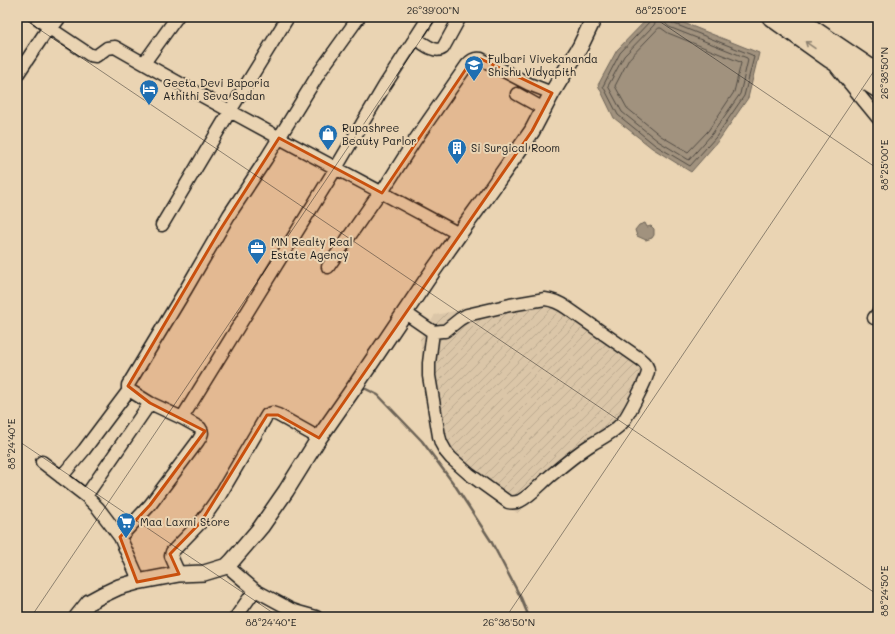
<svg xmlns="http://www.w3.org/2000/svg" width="895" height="634" font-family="Mali,sans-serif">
<defs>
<pattern id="industrial-furrows" width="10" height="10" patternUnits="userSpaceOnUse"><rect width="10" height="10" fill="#dbc6a8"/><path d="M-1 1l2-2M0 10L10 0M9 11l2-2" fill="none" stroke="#bbaa90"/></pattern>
</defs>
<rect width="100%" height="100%" fill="#ead4b3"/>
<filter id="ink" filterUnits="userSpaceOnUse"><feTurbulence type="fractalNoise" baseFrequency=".025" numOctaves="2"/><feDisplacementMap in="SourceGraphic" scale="8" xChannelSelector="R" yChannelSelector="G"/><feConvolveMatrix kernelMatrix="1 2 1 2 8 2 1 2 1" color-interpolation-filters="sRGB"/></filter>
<g filter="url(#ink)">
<path fill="url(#industrial-furrows)" d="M548,292l107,73 -27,56 -71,54 -40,38 -76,-56 -10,-20 -11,-99 15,-23z"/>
<path fill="#a1927e" stroke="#6c6357" d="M649,17h20l90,36 -11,45 -29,42 -28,32 -39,-24 -38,-30 -16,-33 19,-35z
M645,223l2,4 4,-1 3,3v6l-2,3 -6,2 -9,-4 -2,-6 4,-5z"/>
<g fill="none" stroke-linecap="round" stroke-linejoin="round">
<path stroke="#514b43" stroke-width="1" d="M651,17l-1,4 -30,32 -17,33 15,29 37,30 35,21 26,-29 28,-41 10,-39 -2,-2 -80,-32 -3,-3v-3
M656,17v4l-2,4 -30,31 -16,30 14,26 36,29 31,19 23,-26 28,-40 8,-34 -1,-2 -78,-31 -4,-4 -1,-6
M659,28h2l7,5 72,29 1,1 -7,29 -26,39 -20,21 -27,-16 -34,-28 -12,-22 14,-27z"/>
<path stroke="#6c6357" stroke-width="2.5" d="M364,388l14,7 44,46 34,46 35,54 30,57 8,19"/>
<defs>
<path id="minor" d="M36,17l15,12 39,26 6,1 11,-8 8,-1c113,65 229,125 344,187
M415,38c8,5 20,16 28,10l17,-31
M144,63l33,-46
M837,68l41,50
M17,75l28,-42 6,-4 9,-12
M517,94l27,15
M382,192l33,-52 52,-75c4,-5 8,-7 14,-6l48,25 23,9
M162,225l68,-114 58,-94
M328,267l52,-75
M404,312l29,20 -4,31v13l10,60 2,7 5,9 5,6 18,16 39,28c5,1 7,1 12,-1 13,-7 23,-20 35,-29 12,-10 24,-20 37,-28 10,-6 22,-12 30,-21 5,-6 26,-45 26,-52 0,-5 -4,-9 -8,-12l-73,-51c-7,-5 -13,-8 -22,-9l-35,6 -43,10 -7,4 -15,12h-3l-9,1
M874,318l4,-5
M182,418l154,-250 49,-83 44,-68
M42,462l44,34 12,12 22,29 16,36 1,9
M61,477l23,-27 45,-60
M86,496l64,-93
M120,537l30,-32 48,-64c3,-5 6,-8 2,-13l-18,-10 -32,-15 -21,-13 -1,-1v-4l58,-96 43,-74 37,-56 55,-89 38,-53
M227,566l28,24 35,19 8,3 18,5
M179,574l-8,-18 1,-4 29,-30 19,-27 47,-80 5,-2 6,2 41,23
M236,617l19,-27"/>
<path id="major" d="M77,617l12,-15 13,-7 17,-8 18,-5 42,-8 25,-1 23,-7 5,-5 29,-34 25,-36 33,-53 37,-53 72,-107 31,-44 34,-47 39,-56 20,-38 28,-46 12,-25 2,-5"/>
<path id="highway" d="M771,17l59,42 48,30
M795,17l83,56"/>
</defs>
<use href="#minor" stroke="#1c1c1c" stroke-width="15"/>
<use href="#major" stroke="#1c1c1c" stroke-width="18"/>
<use href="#highway" stroke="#1c1c1c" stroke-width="20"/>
<use href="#minor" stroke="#ead4b3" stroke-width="12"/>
<use href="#major" stroke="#ead4b3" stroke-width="15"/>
<use href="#highway" stroke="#ead4b3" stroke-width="17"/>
</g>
<defs><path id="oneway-shaft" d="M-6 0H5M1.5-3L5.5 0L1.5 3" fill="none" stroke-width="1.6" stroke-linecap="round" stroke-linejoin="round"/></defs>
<use stroke="#8d816f" href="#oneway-shaft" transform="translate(810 45) rotate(-145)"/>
</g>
<path fill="#c9500e" fill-opacity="0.2" stroke="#c9500e" stroke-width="3" stroke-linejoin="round" d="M481,59l71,34 -20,38 -213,307 -41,-23h-11l-66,107 -31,32 9,20 -42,8 -17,-45 30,-32 55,-74 -55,-28 -22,-17 92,-156 59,-92 103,55 90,-133z"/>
<path fill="none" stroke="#1c1c1c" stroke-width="1" stroke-opacity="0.45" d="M21,17l857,578M653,17l225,152M17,440l262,177M31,617l405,-600M506,617l372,-552"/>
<defs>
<symbol id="school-pin" viewBox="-11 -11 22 30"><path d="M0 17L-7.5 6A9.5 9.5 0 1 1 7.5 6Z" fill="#1f6fb2" stroke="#ead4b3"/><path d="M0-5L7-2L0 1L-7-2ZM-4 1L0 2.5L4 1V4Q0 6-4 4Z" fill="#fff"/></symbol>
<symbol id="hotel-pin" viewBox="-11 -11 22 30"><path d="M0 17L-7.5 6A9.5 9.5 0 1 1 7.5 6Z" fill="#1f6fb2" stroke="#ead4b3"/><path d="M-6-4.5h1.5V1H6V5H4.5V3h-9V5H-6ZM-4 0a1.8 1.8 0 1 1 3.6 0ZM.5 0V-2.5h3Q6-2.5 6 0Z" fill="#fff"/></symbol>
<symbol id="shop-pin" viewBox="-11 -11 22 30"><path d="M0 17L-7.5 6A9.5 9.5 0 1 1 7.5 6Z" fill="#1f6fb2" stroke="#ead4b3"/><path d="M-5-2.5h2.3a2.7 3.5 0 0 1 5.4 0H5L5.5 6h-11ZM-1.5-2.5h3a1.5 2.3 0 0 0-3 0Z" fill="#fff"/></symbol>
<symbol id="building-pin" viewBox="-11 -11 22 30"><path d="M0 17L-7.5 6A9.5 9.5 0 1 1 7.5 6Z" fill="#1f6fb2" stroke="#ead4b3"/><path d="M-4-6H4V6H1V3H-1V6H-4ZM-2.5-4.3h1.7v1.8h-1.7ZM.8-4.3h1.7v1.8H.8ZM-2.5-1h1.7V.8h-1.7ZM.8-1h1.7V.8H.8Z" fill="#fff"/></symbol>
<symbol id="office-pin" viewBox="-11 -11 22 30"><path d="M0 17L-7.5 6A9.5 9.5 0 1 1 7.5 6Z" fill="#1f6fb2" stroke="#ead4b3"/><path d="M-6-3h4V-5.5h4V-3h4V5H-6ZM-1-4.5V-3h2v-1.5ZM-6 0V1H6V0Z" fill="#fff"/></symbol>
<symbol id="supermarket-pin" viewBox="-11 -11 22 30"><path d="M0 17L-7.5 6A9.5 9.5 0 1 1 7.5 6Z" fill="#1f6fb2" stroke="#ead4b3"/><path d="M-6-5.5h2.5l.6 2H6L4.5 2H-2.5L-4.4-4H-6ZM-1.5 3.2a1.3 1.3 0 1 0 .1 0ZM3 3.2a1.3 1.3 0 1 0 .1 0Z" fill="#fff"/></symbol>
</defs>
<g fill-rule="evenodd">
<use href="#school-pin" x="463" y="54" width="22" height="30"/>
<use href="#hotel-pin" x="138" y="78" width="22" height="30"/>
<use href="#shop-pin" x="317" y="123" width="22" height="30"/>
<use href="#building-pin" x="446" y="137" width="22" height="30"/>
<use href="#office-pin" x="246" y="237" width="22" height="30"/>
<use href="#supermarket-pin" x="115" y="511" width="22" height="30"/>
</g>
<g text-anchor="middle" stroke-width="4" stroke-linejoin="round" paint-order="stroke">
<g font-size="11" fill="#1c1c1c" stroke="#ead4b3" text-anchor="start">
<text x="488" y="63">Fulbari Vivekananda<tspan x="488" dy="13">Shishu Vidyapith</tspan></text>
<text x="163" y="87">Geeta Devi Baporia<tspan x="163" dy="13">Athithi Seva Sadan</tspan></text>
<text x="342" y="132">Rupashree<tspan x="342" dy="13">Beauty Parlor</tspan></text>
<text x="471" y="152">Si Surgical Room</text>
<text x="271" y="246">MN Realty Real<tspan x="271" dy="13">Estate Agency</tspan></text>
<text x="140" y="526">Maa Laxmi Store</text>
</g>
</g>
<rect width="895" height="634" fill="none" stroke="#ead4b3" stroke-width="44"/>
<rect x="22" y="22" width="851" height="590" fill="none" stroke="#1c1c1c" stroke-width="1.5"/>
<g font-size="10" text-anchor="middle" fill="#1c1c1c">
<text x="433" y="14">26°39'00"N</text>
<text x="661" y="14">88°25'00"E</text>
<text transform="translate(884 73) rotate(-90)" y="4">26°38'50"N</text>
<text transform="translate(884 165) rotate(-90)" y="4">88°25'00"E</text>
<text transform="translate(11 444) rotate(-90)" y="4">88°24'40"E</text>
<text transform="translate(884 591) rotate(-90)" y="4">88°24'50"E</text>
<text x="271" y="626">88°24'40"E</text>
<text x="509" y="626">26°38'50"N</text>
</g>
</svg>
